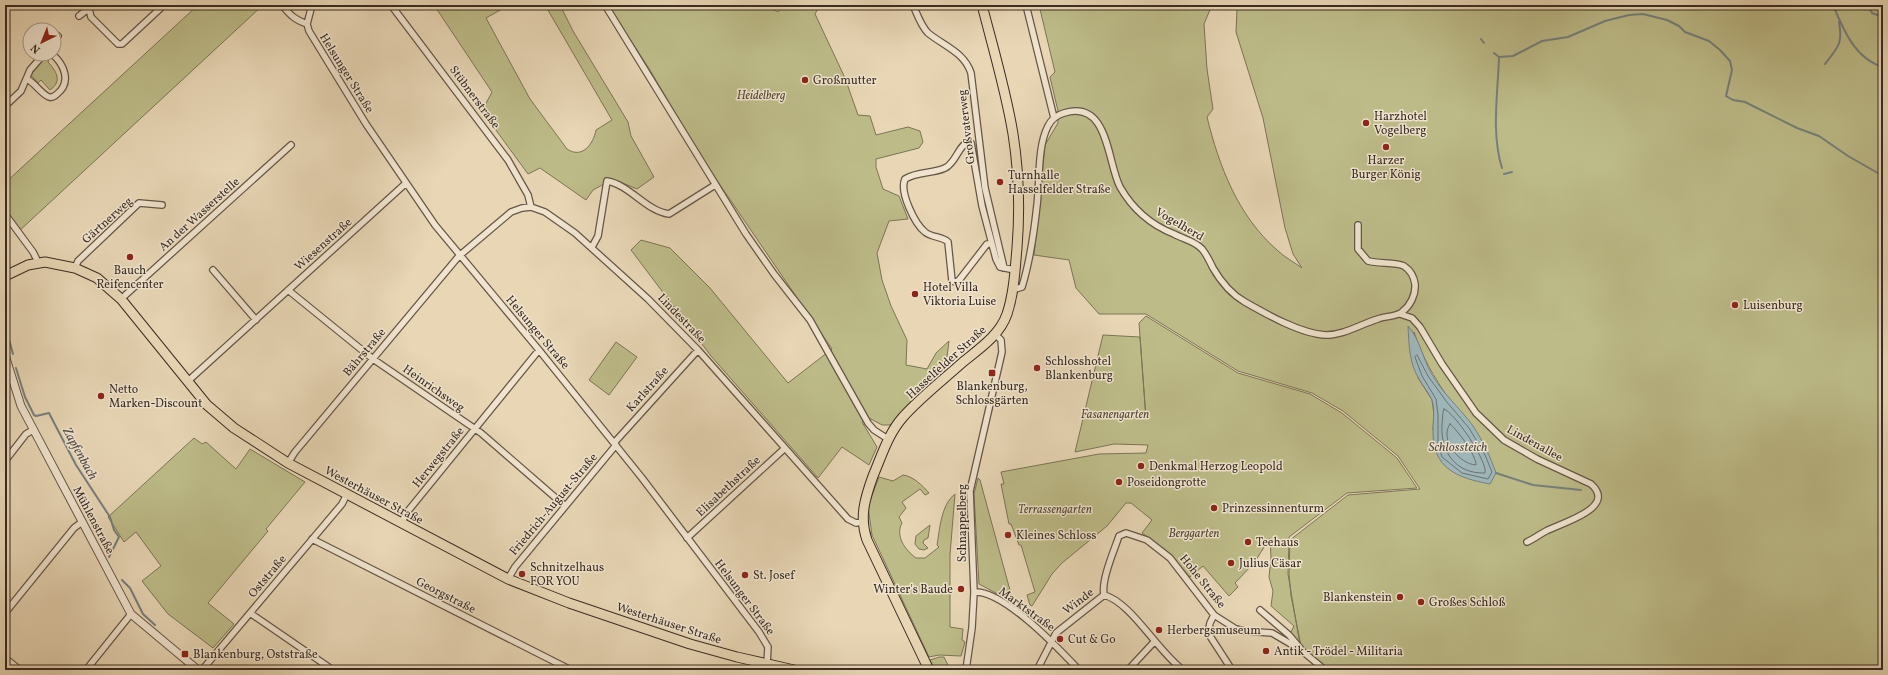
<svg xmlns="http://www.w3.org/2000/svg" width="1888" height="675" font-family="Vollkorn,serif">
<rect width="100%" height="100%" fill="#e8d6b5"/>
<filter id="stains"><feTurbulence type="fractalNoise" baseFrequency=".005" numOctaves="4"/><feColorMatrix values="0 0 0 0 .2 0 0 0 0 .09 0 0 0 0 .02 0 0 0 .5 -.17"/></filter>
<radialGradient id="worn" r=".72"><stop offset=".6" stop-color="#630" stop-opacity="0"/><stop offset="1" stop-color="#630" stop-opacity=".3"/></radialGradient>
<path fill="#bdbc89" stroke="#7c7456" fill-rule="evenodd" d="M198,5h65l-245,227 -13,-18v-31z
M434,5h75l-23,13 44,81 37,50c15,10 26,-4 29,-19l16,-10 -67,-115h15l13,26 55,91 3,14 23,41 -17,12 -24,-10 -20,11 -7,10 -46,-32 -12,6 -46,-63 10,-19z
M608,5h157l13,7 7,-7h35l-5,9 30,64 13,37 12,1 6,19 32,-8 12,4 3,11 -4,6 -43,11v8l7,22 16,7 9,23 -19,2 -12,32 5,27 9,26 16,34 -1,25 21,4 9,-16 13,-12 -4,31 -55,53h-8l-13,-7 -7,4 15,25 -8,18 -27,-18 -24,31 -107,-122 -80,-106 10,-10 29,8 40,40 78,95 44,-34 -131,-192 -51,-87z
M1039,5h173l-8,19 3,45 6,40 -6,8c12,49 31,99 70,133 7,7 17,12 25,18l-9,-14 -8,-26 -22,-110 -27,-86 1,-23 -1,-4h647v665h-553l-29,-24 -10,-50 -2,-22 1,-34 58,-45 72,-6 -22,-33 -55,-45 -31,-18 -74,-22 -92,-57h-47l-23,-26 -7,-28 -35,-5 11,-110 13,-22v-12l-8,-34 5,-5zM1414,332c8,25 20,45 35,67l-16,31 1,-15 -2,-15 -14,-22z
M47,57l2,1 -1,4c8,9 15,19 2,28l-9,-10 -3,3 -7,-8 3,-7z
M1146,316l92,57 72,21 32,19 55,45 20,30 -70,5 -58,44 -1,37 12,71 -10,-11 4,-8 -23,-20 2,-15 -4,-14 2,-19 -1,-20 -16,25 -19,20 3,4 -9,9 -26,-30 -13,11 -26,-28 -22,-16 10,-13 -21,-17h-5l-19,23 -45,37 -10,11 -20,32 -2,-1 -3,-10 8,-3 -14,-47h-2l-8,-21h-2l-8,-40h3l-3,-12 98,-18 47,-1 2,-8 -34,-1 -39,8 28,-117 37,2 6,82 -7,-96z
M616,342l21,15 -28,38 -20,-15z
M194,438l8,6 4,-2 30,27 14,-20 55,33 -39,47 2,2 -60,72 26,21 -21,24 -45,-34 -26,-33 19,-15 -25,-34 -12,10 -16,-25z
M903,475c10,1 20,11 26,18l-4,2 -5,-6 -18,13 4,6 -7,9 3,6c-7,13 3,27 14,35h9l14,-11 -2,-2c3,-17 4,-40 18,-51l-5,61v72l13,2 -1,11 3,2 -4,14 -22,-1 -10,2 -57,-122 -4,-29 11,-29 14,4z
M978,478l2,2 31,114 -4,5 -28,-15 -5,-90z
M930,525l-2,13 -4,2 -1,3 5,5 -4,2 -5,-1 -4,-5 1,-8z
M939,657h5l4,8 -1,5h-12l-5,-10z"/>
<path fill="#9eb6ba" stroke="#767f7e" d="M1408,326c11,11 15,33 23,47 11,20 29,35 42,53 10,15 17,30 23,47l-6,11c-32,-6 -58,-15 -57,-54 0,-10 2,-20 -1,-30 -3,-7 -9,-14 -13,-21 -10,-16 -10,-35 -11,-53z"/>
<g fill="none" stroke-linecap="round" stroke-linejoin="round">
<path stroke="#6c716e" stroke-width="1" d="M1417,355l11,21 18,25 23,27 16,27 7,17 -4,7 -26,-6 -20,-16 -4,-13v-29l-2,-16 -14,-23 -7,-19z
M1444,409c11,4 44,53 41,64 -29,1 -45,-21 -43,-49 1,-5 0,-11 2,-15z
M1450,424c7,5 27,33 26,41 -17,-1 -37,-26 -26,-41z"/>
<path stroke="#767f7e" stroke-width="2" d="M1833,5c10,24 22,54 50,62
M1868,5l4,8 11,4
M1481,39l3,4
M1494,53l5,4 14,-1 29,-15 26,-4 37,-16 24,-6 14,-1 24,6 12,6 6,6 24,9 11,9 10,11 2,9 -6,26 7,4 12,2 52,26 22,8 29,20 35,20
M1499,57c-1,36 -8,76 3,111
M1825,64c13,-17 18,-20 14,-42
M1504,174l8,-2
M6,328l7,26
M16,368l9,29 9,18 2,1 13,-3 1,2 26,50 34,52 4,13 5,7 -10,20
M1496,473l37,12 48,5
M122,580l8,8 13,26 12,11"/>
<defs>
<path id="minor" d="M282,5c8,10 13,15 25,19
M312,5l-5,19 2,7 57,93 69,101 104,125 103,128 117,154 9,15 -1,17
M391,5l117,155 20,35 3,12
M605,5l141,229 28,40 36,46 58,103 6,7 14,9
M913,5c4,9 8,21 15,28 16,13 36,19 43,40l14,115 19,80
M1026,5l28,113
M89,9l2,8 27,27h4l42,-39
M79,16l14,-11
M54,41l4,-5
M27,79c8,4 14,15 22,18 3,1 6,-1 8,-3 15,-12 7,-30 -5,-40
M5,106l16,-15 9,-21 14,-16
M5,214l28,38 5,10
M991,244h-4l-27,35 -3,3 -5,-1 -4,-39c-6,-6 -16,-4 -23,-10 -10,-8 -26,-40 -20,-53 13,-8 27,-5 40,-11 11,-5 13,-22 23,-26l3,1 11,63 14,53 4,8 15,3
M592,247l6,-11 9,-55c23,4 39,30 62,33l46,-29
M75,268l3,-7 61,-58 23,2
M213,270l43,50
M288,290l85,69 108,74 84,73
M1012,290l10,-3c8,-26 12,-54 15,-82 3,-23 0,-58 11,-79 3,-6 9,-11 16,-13 45,-14 43,49 56,74 12,21 31,38 54,47 9,5 21,7 28,15 5,6 8,13 11,19 8,14 18,26 32,34 21,12 56,32 81,33 18,0 35,-11 52,-16 7,-3 18,-2 24,-7 8,-6 14,-17 13,-28 -1,-7 -5,-14 -11,-18 -8,-4 -25,-2 -36,-5l-10,-12v-24
M121,299l170,-154
M1400,314l12,4 8,9 22,37 34,49 28,27 33,19 54,25c27,24 -30,39 -45,47 -6,3 -12,8 -19,11
M187,382l218,-198
M614,443l84,-93
M5,461l21,-27 7,-4
M288,463l7,-11 164,-196 52,-44 11,-4 9,-1 14,5 30,21 73,66 50,51 150,169 8,4 7,-1
M401,523l7,-12 131,-161
M687,538l97,-89
M312,539l259,131
M508,579l7,-12 101,-122
M974,592c30,-2 85,57 105,78
M1104,595c-3,-15 10,-44 15,-59l7,-3 21,7 23,18 44,57 22,14 8,2 28,2 29,17 24,20
M1104,595c27,7 54,57 79,75
M1260,610l29,25 11,13
M5,613l69,-85 8,-6
M250,613l83,57
M1214,615l-4,8 -2,10 24,37
M5,658l15,12
M86,670l45,-56
M202,670l140,-166 5,-10
M966,670l6,-42 2,-36 -4,-101 32,-139 -1,-12 -6,-6
M1037,670l19,-37 48,-38
M1128,670l26,-28"/>
<path id="tertiary" d="M5,355l16,51 110,208 67,56"/>
<path id="primary" d="M5,276l23,-11 17,-3 30,6 22,10 24,21 86,106 27,23 54,35 220,116 61,24 121,41 47,13 57,13
M929,670l-62,-130c-8,-23 -2,-42 6,-64 9,-21 15,-42 30,-59 18,-20 40,-37 60,-55 16,-13 37,-27 44,-48 7,-21 8,-44 10,-66 3,-38 2,-76 -4,-114 -7,-43 -20,-86 -31,-129"/>
</defs>
<use href="#minor" stroke="#665648" stroke-width="8"/>
<use href="#tertiary" stroke="#665648" stroke-width="9"/>
<use href="#primary" stroke="#3a2c23" stroke-width="11"/>
<use href="#minor" stroke="#f0e4cf" stroke-width="5.5"/>
<use href="#tertiary" stroke="#f0e4cf" stroke-width="7"/>
<use href="#primary" stroke="#e8d6b5" stroke-width="9"/>
</g>
<g fill="#8f2418" stroke="#f0e4cf" stroke-width="1.5">
<circle cx="805" cy="80" r="4"/>
<circle cx="1366" cy="123" r="4"/>
<circle cx="1386" cy="147" r="4"/>
<circle cx="1000" cy="182" r="4"/>
<circle cx="130" cy="257" r="4"/>
<circle cx="915" cy="294" r="4"/>
<circle cx="1735" cy="305" r="4"/>
<circle cx="1037" cy="368" r="4"/>
<rect x="988" y="369" width="8" height="8" rx="2"/>
<circle cx="101" cy="396" r="4"/>
<circle cx="1141" cy="466" r="4"/>
<circle cx="1119" cy="482" r="4"/>
<circle cx="1214" cy="508" r="4"/>
<circle cx="1008" cy="535" r="4"/>
<circle cx="1248" cy="542" r="4"/>
<circle cx="1231" cy="563" r="4"/>
<circle cx="522" cy="574" r="4"/>
<circle cx="745" cy="575" r="4"/>
<circle cx="961" cy="589" r="4"/>
<circle cx="1400" cy="597" r="4"/>
<circle cx="1421" cy="602" r="4"/>
<circle cx="1159" cy="630" r="4"/>
<circle cx="1060" cy="639" r="4"/>
<circle cx="1266" cy="651" r="4"/>
<rect x="181" y="650" width="8" height="8" rx="2"/>
</g>
<g text-anchor="middle" stroke-width="3" stroke-linejoin="round" paint-order="stroke">
<g font-size="12" fill="#3a2c23" stroke="#f0e4cf">
<text transform="translate(347 73) rotate(58)" y="4">Helsunger Straße</text>
<text transform="translate(475 97) rotate(53)" y="4">Stübnerstraße</text>
<text transform="translate(966 127) rotate(-97)" y="4">Großvaterweg</text>
<text transform="translate(199 214) rotate(-42)" y="4">An der Wasserstelle</text>
<text transform="translate(107 220) rotate(-42)" y="4">Gärtnerweg</text>
<text transform="translate(1180 224) rotate(30)" y="4">Vogelherd</text>
<text transform="translate(323 244) rotate(-42)" y="4">Wiesenstraße</text>
<text transform="translate(682 318) rotate(46)" y="4">Lindestraße</text>
<text transform="translate(538 332) rotate(50)" y="4">Helsunger Straße</text>
<text transform="translate(364 352) rotate(-50)" y="4">Bährstraße</text>
<text transform="translate(946 362) rotate(-42)" y="4">Hasselfelder Straße</text>
<text transform="translate(434 388) rotate(35)" y="4">Heinrichsweg</text>
<text transform="translate(647 389) rotate(-48)" y="4">Karlstraße</text>
<text transform="translate(1535 443) rotate(29)" y="4">Lindenallee</text>
<text transform="translate(438 457) rotate(-51)" y="4">Herwegstraße</text>
<text transform="translate(728 486) rotate(-43)" y="4">Elisabethstraße</text>
<text transform="translate(374 495) rotate(28)" y="4">Westerhäuser Straße</text>
<text transform="translate(553 504) rotate(-50)" y="4">Friedrich-August-Straße</text>
<text transform="translate(94 520) rotate(62)" y="4">Mühlenstraße</text>
<text transform="translate(962 523) rotate(-90)" y="4">Schnappelberg</text>
<text transform="translate(267 576) rotate(-50)" y="4">Oststraße</text>
<text transform="translate(1203 581) rotate(51)" y="4">Hohe Straße</text>
<text transform="translate(446 595) rotate(27)" y="4">Georgstraße</text>
<text transform="translate(745 597) rotate(53)" y="4">Helsunger Straße</text>
<text transform="translate(1078 601) rotate(-37)" y="4">Winde</text>
<text transform="translate(1027 609) rotate(36)" y="4">Marktstraße</text>
<text transform="translate(669 623) rotate(18)" y="4">Westerhäuser Straße</text>
</g>
<g font-size="12" fill="#3a2c23" stroke="#f0e4cf" text-anchor="start">
<text x="813" y="84">Großmutter</text>
<text x="1374" y="120">Harzhotel<tspan x="1374" dy="14">Vogelberg</tspan></text>
<text x="1386" y="164" text-anchor="middle">Harzer<tspan x="1386" dy="14">Burger König</tspan></text>
<text x="1008" y="179">Turnhalle<tspan x="1008" dy="14">Hasselfelder Straße</tspan></text>
<text x="130" y="274" text-anchor="middle">Bauch<tspan x="130" dy="14">Reifencenter</tspan></text>
<text x="923" y="291">Hotel Villa<tspan x="923" dy="14">Viktoria Luise</tspan></text>
<text x="1743" y="309">Luisenburg</text>
<text x="1045" y="365">Schlosshotel<tspan x="1045" dy="14">Blankenburg</tspan></text>
<text x="992" y="390" text-anchor="middle">Blankenburg,<tspan x="992" dy="14">Schlossgärten</tspan></text>
<text x="109" y="393">Netto<tspan x="109" dy="14">Marken-Discount</tspan></text>
<text x="1149" y="470">Denkmal Herzog Leopold</text>
<text x="1127" y="486">Poseidongrotte</text>
<text x="1222" y="512">Prinzessinnenturm</text>
<text x="1016" y="539">Kleines Schloss</text>
<text x="1256" y="546">Teehaus</text>
<text x="1239" y="567">Julius Cäsar</text>
<text x="530" y="571">Schnitzelhaus<tspan x="530" dy="14">FOR YOU</tspan></text>
<text x="753" y="579">St. Josef</text>
<text x="953" y="593" text-anchor="end">Winter's Baude</text>
<text x="1392" y="601" text-anchor="end">Blankenstein</text>
<text x="1429" y="606">Großes Schloß</text>
<text x="1167" y="634">Herbergsmuseum</text>
<text x="1068" y="643">Cut &amp; Go</text>
<text x="1274" y="655">Antik - Trödel - Militaria</text>
<text x="193" y="658">Blankenburg, Oststraße</text>
</g>
<g font-size="12" font-style="italic" fill="#544937" stroke="#f0e4cf">
<text x="761" y="99">Heidelberg</text>
<text x="1115" y="418">Fasanengarten</text>
<text x="1055" y="513">Terrassengarten</text>
<text x="1194" y="537">Berggarten</text>
</g>
<g font-size="13" font-style="italic" fill="#534e49" stroke="#f0e4cf">
<text x="1458" y="451">Schlossteich</text>
<text transform="translate(81 453) rotate(61)" y="5">Zapfenbach</text>
</g>
</g>
<rect width="1888" height="675" fill="none" stroke="#e8d6b5" stroke-width="20"/>
<rect x="6" y="6" width="1876" height="663" fill="none" stroke="#3a2c23" stroke-width="2"/>
<rect x="10" y="10" width="1868" height="655" fill="none" stroke="#3a2c23"/>
<g transform="translate(42 42) rotate(223)"><circle r="19" fill="#f0e4cf" stroke="#a79a8a"/>
<path d="M0-3L7 15L0 10L-7 15Z" fill="#8f2418"/>
<text y="-6" font-size="11" font-weight="bold" text-anchor="middle" fill="#3a2c23">N</text>
</g>
<rect width="100%" height="100%" filter="url(#stains)"/>
<rect width="100%" height="100%" fill="url(#worn)"/>
</svg>
